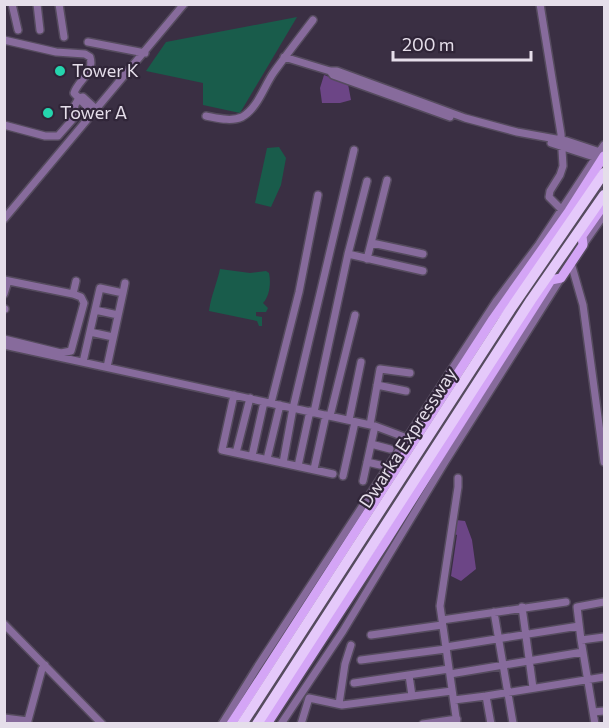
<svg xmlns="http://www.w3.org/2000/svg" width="609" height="728" font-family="Commissioner,sans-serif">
<rect width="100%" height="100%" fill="#3a2f43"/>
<path fill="#6c4586" d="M324,75l24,9 3,16 -11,3h-18l-2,-15z
M456,520l9,1 7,19 4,29 -15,12 -10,-5 6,-41 -5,-2z"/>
<path fill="#195c4b" d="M297,17l-57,96 -37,-8v-22l-57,-12 20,-29z
M279,147l7,11 -5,27 -10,22 -16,-4 12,-55z
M220,269l30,4 16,-2 3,2c2,9 1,23 -6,30l5,5 -2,4h-10v4l6,1v9h-3l-2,-5 -48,-10c2,-15 8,-28 11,-42z"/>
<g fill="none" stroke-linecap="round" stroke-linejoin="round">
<defs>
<path id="minor" d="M12,4l6,26
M37,4l3,26
M59,4l5,33
M540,4l21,130 2,32 -3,9 -10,16 -1,6 13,13
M4,40l52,12 29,2 5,3c5,16 -12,23 -16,36l19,20
M88,42l57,11
M284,57l46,14h7l128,47 52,14 50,9 33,11
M330,71l3,4 117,42
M79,98l4,-1 13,12
M206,116c11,2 25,6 36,1 16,-9 22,-31 32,-45 13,-18 26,-35 39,-52
M4,125l41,11h13l15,-17 2,-14 4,-7
M551,143l46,15
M4,219l180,-215
M372,243l51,11
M583,245l21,-30
M348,254l75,17
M367,259l20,-79
M571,263l12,42 21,157
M4,280l69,14 3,-13
M123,293l2,-10
M4,294l4,-13
M4,309h1
M95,310l23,5
M90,332l23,5
M4,339l57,14 10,-2 13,-48 -3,-6 -8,-3
M4,345l371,81 32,12
M83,362l17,-74 23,5 -16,74
M377,385l29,6
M234,395l-12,55 111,24
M271,403l28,-111 19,-97
M314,412l34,-158 19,-73
M330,416l25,-101
M349,420l12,-58
M370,425l10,-56 30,4
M371,444l19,5
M236,453l14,-55
M252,456l12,-54
M267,459l13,-54
M367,462l13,3
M283,463l10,-55 61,-258
M298,466l12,-55
M314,469l12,-54
M343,476l12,-54
M363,481l12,-55
M522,607l11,81
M494,612l19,111
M442,620l124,-18
M4,624l98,100
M371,635l71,-10
M581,640l-4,-33 27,-5
M446,647l133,-21
M361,660l85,-11
M450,674l133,-22
M409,675l3,21
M354,683l95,-14
M486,696l5,28
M454,700l32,-4 118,-19
M339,704l6,-40 6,-19
M593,712l11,-1
M4,718l24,3
M27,724l15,-55 3,-4
M222,724l36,-58 239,-366 42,-56 65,-99
M281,724l62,-93 102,-169 116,-184
M301,724l8,-26 33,7 110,-14
M423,724l34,-5
M457,724l-17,-118 18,-119v-9
M595,724l-14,-84 23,-3"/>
<path id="major" d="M231,724l262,-405 76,-108 35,-55
M267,724l119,-183 165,-261 10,-2 22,-33 -1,-9 19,-27"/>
<path id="highway" d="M242,724l268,-414 94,-137
M257,724l274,-424 73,-105"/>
</defs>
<use href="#minor" stroke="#554b5e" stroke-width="10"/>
<use href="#major" stroke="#554b5e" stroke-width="12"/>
<use href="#highway" stroke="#554b5e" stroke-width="14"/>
<use href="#minor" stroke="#876b9c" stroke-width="7"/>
<use href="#major" stroke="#d4a5f6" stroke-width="9"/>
<use href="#highway" stroke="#e5c9fa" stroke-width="10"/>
</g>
<g fill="#25d5ae" stroke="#302538" stroke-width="2">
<circle cx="60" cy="71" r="6"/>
<circle cx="48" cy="113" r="6"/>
</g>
<g text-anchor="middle" stroke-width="4.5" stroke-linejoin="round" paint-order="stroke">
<g font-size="18" fill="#e5deea" stroke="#302538" text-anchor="start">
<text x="72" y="77">Tower K</text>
<text x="60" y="119">Tower A</text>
</g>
<g font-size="18" fill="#e5deea" stroke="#302538">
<text transform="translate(408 438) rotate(-57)" y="6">Dwarka Expressway</text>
</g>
</g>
<rect width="609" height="728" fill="none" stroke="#e5deea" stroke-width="12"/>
<path d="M393 51v9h138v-9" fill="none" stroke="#e5deea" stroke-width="3"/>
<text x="402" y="51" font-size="18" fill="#e5deea" stroke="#302538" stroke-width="4.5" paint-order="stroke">200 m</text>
</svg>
